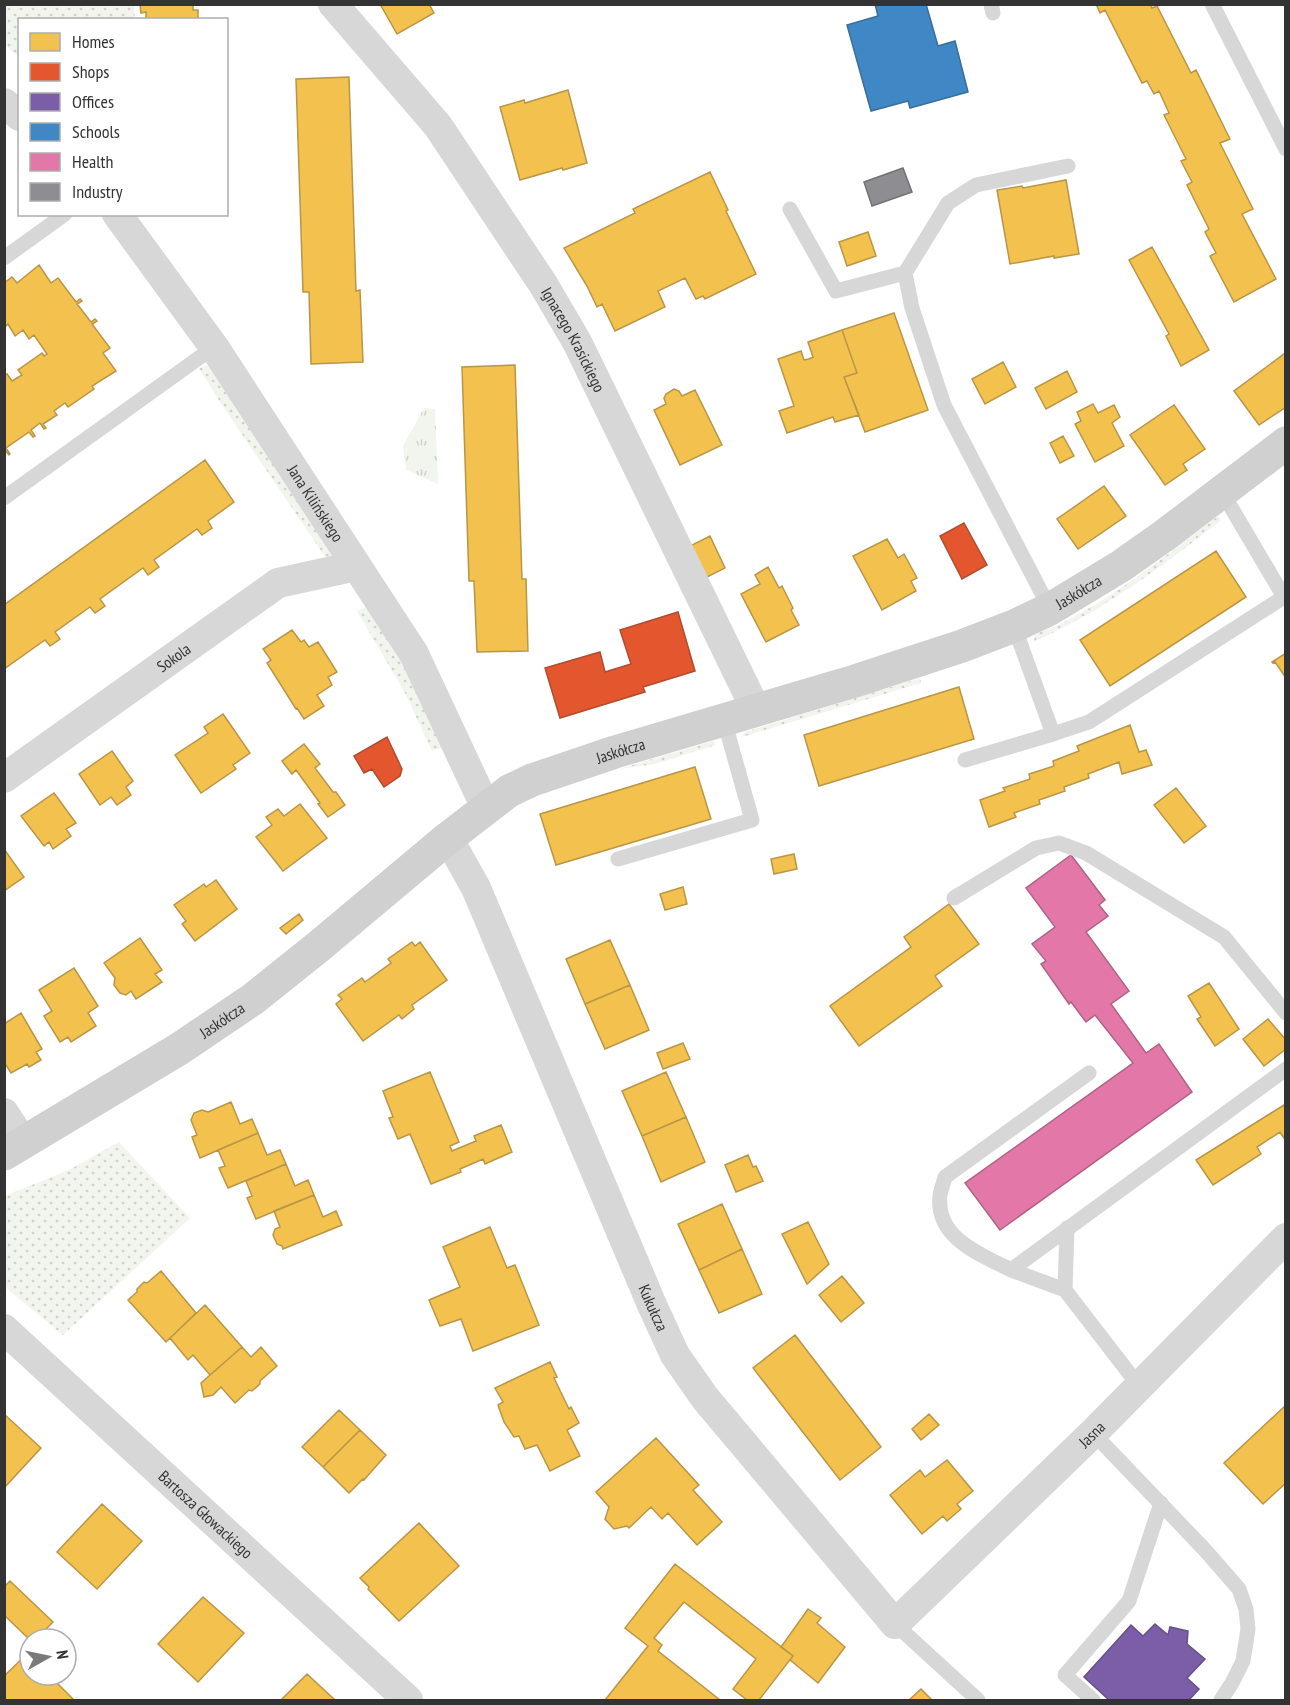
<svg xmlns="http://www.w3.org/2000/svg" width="1290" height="1705" font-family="'PT Sans Narrow',sans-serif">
<defs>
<pattern id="grass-dots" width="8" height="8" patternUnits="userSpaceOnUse" patternTransform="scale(1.5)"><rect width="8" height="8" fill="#f1f5ed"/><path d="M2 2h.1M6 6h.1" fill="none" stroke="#cfd2cc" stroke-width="1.8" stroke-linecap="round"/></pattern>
<pattern id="park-tufts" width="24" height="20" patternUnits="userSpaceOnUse" patternTransform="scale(1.5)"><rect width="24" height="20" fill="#f1f5ed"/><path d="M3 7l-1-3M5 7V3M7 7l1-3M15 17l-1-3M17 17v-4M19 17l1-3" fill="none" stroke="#cfd2cc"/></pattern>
</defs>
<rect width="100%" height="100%" fill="#fff"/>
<path fill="url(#grass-dots)" d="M4,5h130l1,14 -115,1 -1,37 -14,-12z
M207,365l3,3 128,190 -10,3 -108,-159 -21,-34z
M1218,516l3,4c-59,47 -120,92 -188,122l3,-8c11,-5 23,-9 34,-15 53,-28 100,-67 148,-103z
M368,606l44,75 31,66 -11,4 -27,-58 -48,-82z
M920,678l1,5 -179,54 3,-5z
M713,741l3,4 -61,19 -36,5z
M119,1142l71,76 -127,117 -58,-48v-91l64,-26z"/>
<path fill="url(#park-tufts)" d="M424,408l11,1 3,75 -32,-14 -3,-24z"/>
<path fill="#f2c14e" stroke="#b99646" stroke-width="1.5" d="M140,4h53v6h5v10h-52v-8l-5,1z
M380,4h49l5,9 -37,21z
M1096,4h54l2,4 5,-2 34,67 5,-3 34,69 -10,4 33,66 -11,5 34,65 -42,23 -24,-46 6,-3 -11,-21 4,-3 -22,-44 5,-3 -11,-21 5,-2 -22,-44 5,-2 -10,-22 -5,3 -7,-13 -5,2 -37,-73 -5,3z
M349,77l7,214 4,-1 3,72 -52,2 -2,-72h-6l-7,-213z
M568,90l19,73 -24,7 -1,-2 -42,12 -20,-73 24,-7 1,3z
M710,172l18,38 -2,1 30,63 -51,25 -2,-3 -7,3 -11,-21 -27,13 7,16 -50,24 -13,-27 -5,3 -10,-21 -23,-38 71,-35 -2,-4z
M1066,180l13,74 -25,4v-2l-44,8 -13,-74 25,-4 1,2z
M868,232l8,24 -29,10 -8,-24z
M1152,247l57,103 -28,16 -15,-30 3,-2 -40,-74z
M39,265l12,18 7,-5 18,24 4,-3 2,2 -5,3 14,18 4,-3 2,2 -5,3 18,24 -7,5 13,18 -24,15 2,3 -26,18 -3,-4 -11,8 3,4 -14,9 3,4 -2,1 -4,-6 -9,7 4,6 -2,1 -4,-5 -23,16 4,6 -1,1 -5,-6v-74l3,-1 5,7 10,-6 -4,-5 24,-17 2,3 3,-2 -13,-19 -5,4 -6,-9 -8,6 -7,-12 -2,2 -2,-2v-41l8,-6 5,6z
M894,313l34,97 -63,22 -21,-55 13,-4 -15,-43z
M842,330l15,43 -13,4 15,38 -24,7 -2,-5 -46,16 -8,-22 15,-5 -16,-47 23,-8 3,9 5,-1 4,-2 -5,-15z
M1284,354l2,1v52l-27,18 -25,-34z
M1003,362l13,25 -31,17 -13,-25z
M515,365l7,214h4l2,72 -51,1 -3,-71h-5l-7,-214z
M1067,371l10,21 -31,17 -11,-21z
M674,389l5,2 3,5 13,-6 27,55 -42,20 -26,-55 12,-6 -2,-6 2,-4z
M1093,404l5,9 16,-8 6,12 -8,6 12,23 -29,16 -20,-38 6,-3 -4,-9z
M1174,405l31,44 -22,15 4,6 -22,15 -35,-50z
M1063,436l11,20 -14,7 -10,-20z
M205,460l29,42 -26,19 4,7 -10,7 -5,-6 -43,31 5,7 -11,8 -5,-7 -43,31 5,7 -10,7 -5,-6 -35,25 5,7 -10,7 -5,-6 -41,29v-64z
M1104,486l22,30 -48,33 -21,-30z
M710,536l15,32 -20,10 -15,-32z
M887,539l11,19 6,-4 13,24 -6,3 5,10 -34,19 -29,-54z
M1216,551l30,46 -136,89 -30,-46z
M768,567l11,21 3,-2 11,22 -2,2 8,15 -33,17 -25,-48 19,-10 -5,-9z
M292,630l9,12 3,-2 5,7 9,-5 19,30 -9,5 4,8 -15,10 7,11 -20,13 -7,-11 -1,1 -29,-46 4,-3 -8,-11z
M1286,653v25l-11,-16 -2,1 -1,-1z
M959,687l15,52 -155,47 -15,-51z
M223,714l27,39 -17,12 3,4 -35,24 -26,-38 33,-22 -4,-6z
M1130,725l9,27 7,-2 6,15 -30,9 -3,-12 -31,12 1,4 -25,9 1,4 -26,9 1,4 -26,9 2,4 -27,10 -9,-27 25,-9 -2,-3 27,-9 -1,-5 25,-8 -1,-5 26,-10 -2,-5z
M304,744l16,20 -5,4 18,24h3l9,13 -17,12 -10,-13 2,-1 -24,-33 -4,4 -10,-13z
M112,751l21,30 -7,6 5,8 -14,10 -6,-8 -11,8 -21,-31z
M695,767l16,52 -155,46 -16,-51z
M1176,788l30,38 -22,17 -30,-38z
M54,793l22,30 -10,6 5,7 -18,13 -4,-7 -5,4 -23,-30z
M300,804l27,34 -44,33 -27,-34 16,-12 -6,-8 12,-8 6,7z
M4,849l20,28 -20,14z
M794,854l3,15 -23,5 -3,-15z
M216,880l21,29 -42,32 -13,-17 4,-3 -12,-16 30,-21 2,3z
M683,887l4,17 -22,6 -5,-16z
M949,904l30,40 -44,32 7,10 -83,60 -29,-40 81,-59 -7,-10z
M299,914l4,6 -17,14 -6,-6z
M140,938l22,32 -7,4 7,8 -26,17 -5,-8 -5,4 -6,-2 -6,-8 1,-7 -11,-15z
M610,940l20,45 -45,19 -19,-45z
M412,942l3,4 5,-4 27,38 -35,25 2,4 -12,10 -3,-4 -36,26 -27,-37 6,-5 -4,-4 24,-17 3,4 26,-19 -3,-4z
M74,968l24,38 -10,7 8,13 -25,16 -3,-5 -8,5 -16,-26 8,-5 -13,-21z
M1209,983l30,46 -24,17 -18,-27 4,-2 -13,-21z
M630,985l19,45 -44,19 -20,-45z
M21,1013l21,36 -6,3 5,8 -12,7 -2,-3 -16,9 -7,-11v-38z
M1268,1019l18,21v9l-22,17 -21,-27z
M683,1043l7,16 -27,10 -6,-16z
M430,1072l29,70 -9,4 2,5 24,-10 -2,-5 27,-11 11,27 -27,12 -2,-5 -23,10 1,3 -30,12 -21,-50 -12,5 -9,-21 4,-1 -10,-26z
M666,1072l20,45 -44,19 -20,-45z
M231,1102l9,22 12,-5 6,14 -58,25 -8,-21 5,-2 -6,-15 3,-7 8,-3 6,2z
M1284,1105l2,3v33l-6,-9 -23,15 4,7 -48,31 -17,-25z
M686,1117l19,45 -44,20 -19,-46z
M258,1133l9,22 13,-5 6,14 -58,24 -9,-20 6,-2 -7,-16z
M748,1155l5,12 3,-1 7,15 -27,11 -11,-27z
M286,1164l9,22 13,-6 6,15 -58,24 -9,-21 5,-2 -6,-15z
M314,1195l9,22 13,-6 6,14 -59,24 -1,-3 -5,-2 -4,-9 2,-6 5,-2 -6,-16z
M722,1204l20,45 -43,21 -21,-46z
M808,1222l21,42 -22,20 -25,-50z
M490,1227l17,41 8,-3 24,60 -66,26 -12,-32 -21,7 -11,-26 31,-13 -17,-40z
M742,1249l20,45 -43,19 -20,-43z
M161,1271l35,42 -30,29 -38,-42 9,-8v-3l7,-7 3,1z
M842,1276l22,27 -23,19 -22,-27z
M205,1305l37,42 -32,28 -17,-20 -5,5 -18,-22z
M795,1335l86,112 -41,33 -87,-112z
M242,1347l9,10 10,-10 16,19 -17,15v3l-8,7 -3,-1 -14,13 -14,-16 -8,8 -9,2 -3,-14z
M550,1362l7,15 -3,1 15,31 2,-2 8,16 -12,7 13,26 -30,15 -13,-26 -12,4 -6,-13 -5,1 -10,-15 -6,-17 5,-3 -8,-14z
M1286,1405v78l-23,21 -39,-41z
M339,1410l21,20 -37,37 -21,-20z
M4,1414l37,34 -37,40z
M929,1414l10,11 -18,15 -9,-11z
M360,1430l26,25 -22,25 -1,-1 -14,14 -26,-26z
M656,1438l43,47 -6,5 29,32 -25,23 -29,-32 -6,6 -11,-12 -22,21 -2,-2 -13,3 -9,-10 4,-12 -13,-15z
M947,1460l26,31 -16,13 4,5 -14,12 -4,-5 -21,18 -32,-39 30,-25 5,7z
M102,1504l40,37 -45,48 -40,-37z
M419,1523l40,43 -60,55 -31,-32 1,-2 -9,-9z
M675,1564l118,92 -34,44h-12l-14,-11 23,-30 -72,-57 -30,36 8,7 -4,6 62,49h-115l43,-54 -23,-18z
M10,1581l43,41 -17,17 -6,1 -26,-25v-28z
M203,1597l41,36 -46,49 -40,-38z
M808,1609l13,9 -4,5 28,24 -27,36 -28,-23 3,-4 -12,-9z
M28,1653l2,2v20h19l25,25h-70v-24z
M307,1674l28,26h-54z
M921,1689l11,11h-23z"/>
<path fill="#e4572e" stroke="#af4c30" stroke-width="1.5" d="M964,523l23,42 -25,14 -22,-43z
M678,612l17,59 -52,16 2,5 -85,26 -15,-50 55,-16 5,20 26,-8 -11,-34z
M387,737l15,32 -2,7 -16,11 -12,-18 -8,4 -10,-17z"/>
<path fill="#7b5ea7" stroke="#655184" stroke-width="1.5" d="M1155,1624l12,10 1,1 2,-8 18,4 -1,13 18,15 -18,19 12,11 -10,11h-80l-25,-23 47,-52 12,11z"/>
<path fill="#3f88c5" stroke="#3b6e99" stroke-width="1.5" d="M875,4h51l12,42 17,-5 13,51 -58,16 -2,-7 -37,10 -24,-86 31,-9z"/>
<path fill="#e377a8" stroke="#ae6385" stroke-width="1.5" d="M1071,855l34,45 -6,5 9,11 -22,16 43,59 -18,13 35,49 13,-9 33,48 -192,138 -35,-47 168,-120 -38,-48 -9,7 -15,-20 -2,2 -28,-40 5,-3 -14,-17 23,-17 -29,-39z"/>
<path fill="#8d8d92" stroke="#727276" stroke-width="1.5" d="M903,168l9,24 -40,14 -8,-24z"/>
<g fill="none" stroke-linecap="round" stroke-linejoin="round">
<path stroke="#d7d7d7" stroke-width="15" d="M991,4l2,9
M1212,4l74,145
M790,209l46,82 69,-18
M4,258l61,-44
M4,498l210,-151
M1050,609l-106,-204 -32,-97 -7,-35 43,-70 28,-18 92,-19
M1014,626l39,108 36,-12 195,-125 -62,-105
M965,760l88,-26
M618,859l134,-39 -28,-100
M954,898l82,-50 23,-5 27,10 138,84 62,76
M1089,1073l-144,104c-1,5 -4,12 -5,18 -5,43 40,59 71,75l275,-201
M1067,1228l-2,62 74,96
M1011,1270l54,20
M1093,1433l112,117 34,39 7,20 2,20 -5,32 -11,22 -11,17
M895,1624l83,76
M1093,1700l-28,-25 64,-74 32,-98"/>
<g stroke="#d7d7d7" stroke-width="30">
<path id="s1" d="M333,4l105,122 105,158 34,58 179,368"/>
<path d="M4,103l16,13"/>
<path id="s2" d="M117,214l97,133 200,307 72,154"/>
<path id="s3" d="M4,778l274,-195 78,-17"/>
<path id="s4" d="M448,838l28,50 176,417 23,50 30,43 190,226 198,-191 193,-195"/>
<path d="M4,1113l19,29"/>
<path id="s5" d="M4,1329l404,371"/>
</g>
<path stroke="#d0d0d0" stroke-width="33" id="s6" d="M4,1154l175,-105 74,-50 65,-52 130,-109 61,-47 23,-11 83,-28 240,-71 107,-35 52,-20 36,-17 71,-43 44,-31 121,-92"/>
</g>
<g text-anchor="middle" stroke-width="6" stroke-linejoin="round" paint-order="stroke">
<g font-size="16" fill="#333" stroke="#fff">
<text dy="6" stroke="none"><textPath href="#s1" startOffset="414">Ignacego Krasickiego</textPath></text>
<text dy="6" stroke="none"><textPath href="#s2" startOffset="351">Jana Kilińskiego</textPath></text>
<text dy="6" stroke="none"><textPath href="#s6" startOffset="1228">Jaskółcza</textPath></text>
<text dy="6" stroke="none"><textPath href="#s3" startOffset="208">Sokola</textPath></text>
<text dy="6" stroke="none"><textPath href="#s6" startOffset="742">Jaskółcza</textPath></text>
<text dy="6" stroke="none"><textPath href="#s6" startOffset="256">Jaskółcza</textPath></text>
<text dy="6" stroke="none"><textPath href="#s4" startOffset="513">Kukułcza</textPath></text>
<text dy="6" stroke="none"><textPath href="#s4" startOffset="1186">Jasna</textPath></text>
<text dy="6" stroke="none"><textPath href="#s5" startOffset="274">Bartosza Głowackiego</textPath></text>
</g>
</g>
<rect width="1290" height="1705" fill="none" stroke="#333333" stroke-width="12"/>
<rect x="18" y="18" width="210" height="198" fill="#ffffff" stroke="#adadad" stroke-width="1.5"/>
<rect x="30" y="33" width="30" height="18" fill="#f2c14e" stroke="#adadad" stroke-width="1.5"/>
<text x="72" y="48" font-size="18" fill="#333333">Homes</text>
<rect x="30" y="63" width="30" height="18" fill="#e4572e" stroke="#adadad" stroke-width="1.5"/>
<text x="72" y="78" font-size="18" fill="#333333">Shops</text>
<rect x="30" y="93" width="30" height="18" fill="#7b5ea7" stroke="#adadad" stroke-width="1.5"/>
<text x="72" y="108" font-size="18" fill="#333333">Offices</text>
<rect x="30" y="123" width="30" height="18" fill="#3f88c5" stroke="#adadad" stroke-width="1.5"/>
<text x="72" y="138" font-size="18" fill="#333333">Schools</text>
<rect x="30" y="153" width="30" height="18" fill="#e377a8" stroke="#adadad" stroke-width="1.5"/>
<text x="72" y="168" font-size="18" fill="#333333">Health</text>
<rect x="30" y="183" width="30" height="18" fill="#8d8d92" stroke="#adadad" stroke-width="1.5"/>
<text x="72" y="198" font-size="18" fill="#333333">Industry</text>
<g transform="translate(48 1657) rotate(81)"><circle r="28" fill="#ffffff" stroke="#adadad" stroke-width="1.5"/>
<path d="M0-4.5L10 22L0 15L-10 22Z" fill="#7a7a7a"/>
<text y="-9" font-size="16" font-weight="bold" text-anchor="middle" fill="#333333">N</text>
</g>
</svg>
